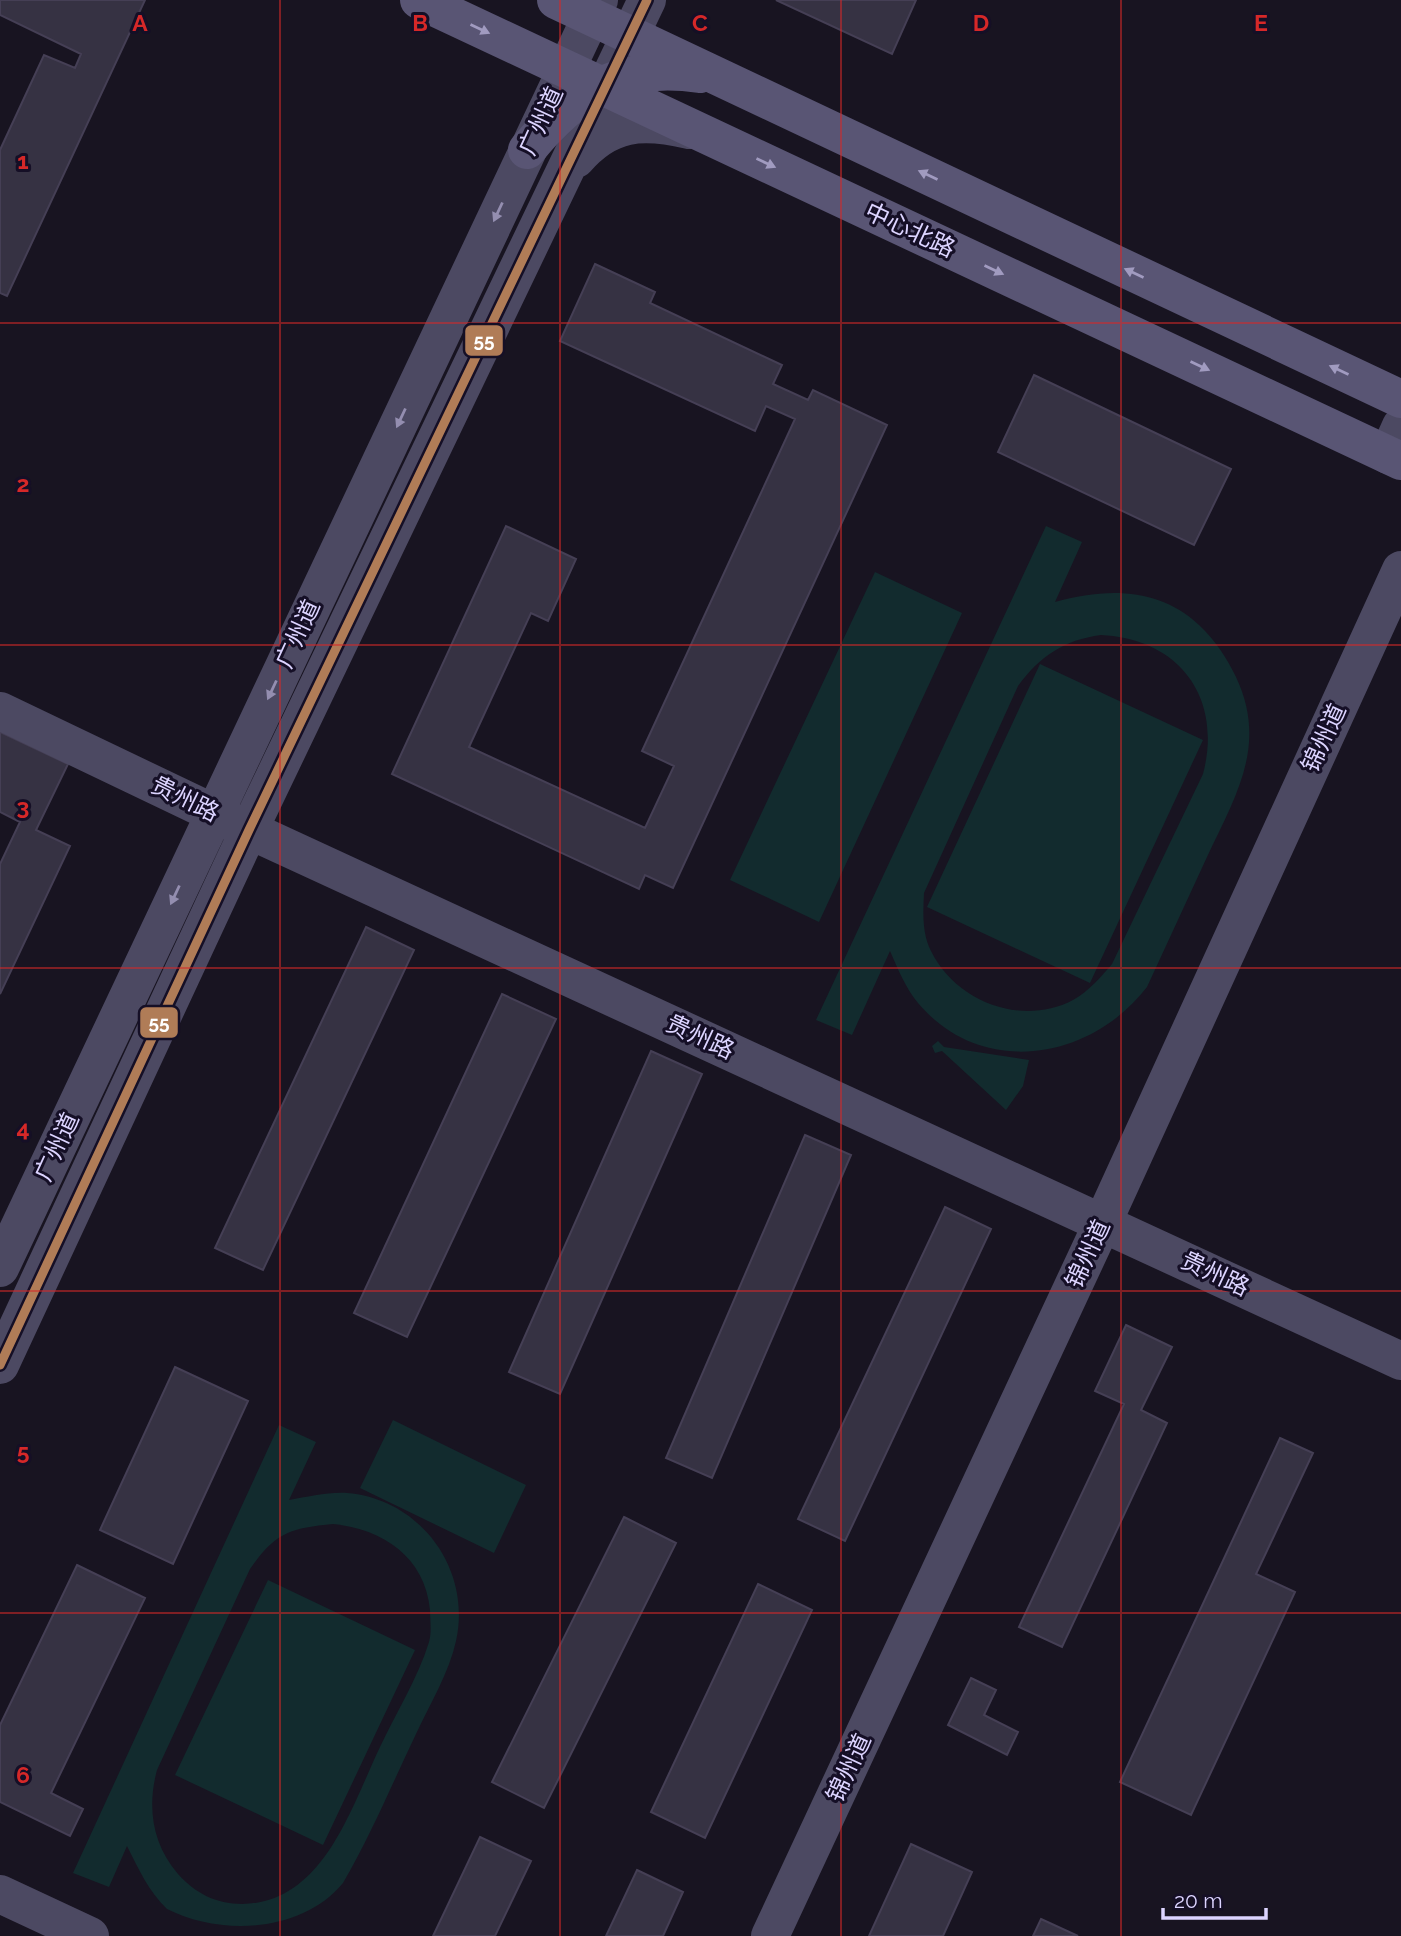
<svg xmlns="http://www.w3.org/2000/svg" width="1401" height="1936" font-family="Raleway,'Noto Sans SC',sans-serif">
<rect width="100%" height="100%" fill="#181421"/>
<path fill="#122b2e" fill-rule="evenodd" d="M1046,526l36,16 -27,60c51,-14 103,-15 144,23 16,15 28,33 37,52 32,68 0,118 -29,180 -20,43 -40,87 -60,130 -56,73 -165,92 -229,16 -13,-16 -20,-34 -28,-52l-38,84 -36,-15zM1101,635c79,4 122,63 102,139l-91,190c-11,13 -23,27 -39,36 -51,27 -117,2 -142,-49 -9,-18 -8,-38 -7,-58l94,-207c22,-30 46,-46 83,-51z
M875,572l87,41 -143,309 -89,-42z
M1040,664l163,76 -113,243 -163,-76z
M938,1041l6,6 85,13 -6,26 -17,24 -64,-59 -7,2 -3,-7z
M393,1420l133,65 -32,68 -134,-65z
M279,1425l37,17 -27,58c19,-3 38,-8 58,-7 74,6 125,77 109,148 -7,32 -26,63 -40,93 -24,50 -45,101 -73,149 -41,50 -123,53 -176,26 -18,-17 -29,-41 -40,-63l-18,41 -36,-14zM333,1524c50,5 92,33 97,86 0,10 2,22 -1,32 -11,36 -33,71 -49,105 -29,60 -56,156 -138,157 -26,0 -47,-11 -64,-30 -26,-30 -31,-67 -21,-104l93,-201c25,-36 40,-41 83,-45z
M268,1580l147,70 -92,195 -148,-70z"/>
<path fill="#363243" stroke="#453f55" stroke-width="2" d="M0,0h145l-138,296 -7,-3v-143l44,-95 31,13 6,-14 -81,-39z
M776,0h140l-24,54z
M595,264l60,28 -5,11 132,62 -9,19 35,16 5,-10 74,35 -214,463 -28,-13 -6,14 -247,-115 114,-248 70,33 -28,62 -17,-8 -62,134 176,81 29,-62 -32,-15 153,-332 -29,-13 -11,25 -195,-90z
M1034,375l197,94 -37,76 -196,-93z
M0,732l68,32 -32,66 34,16 -70,148v-130l20,-42 -20,-10z
M366,927l48,23 -151,320 -48,-22z
M502,994l54,25 -149,318 -53,-24z
M651,1051l51,23 -142,320 -51,-22z
M805,1135l46,20 -139,323 -46,-20z
M945,1207l46,22 -146,312 -47,-22z
M1126,1325l46,22 -31,63 26,13 -105,224 -43,-20 105,-223 -29,-13z
M175,1367l73,34 -75,163 -73,-34z
M1280,1438l33,15 -57,121 39,18 -104,223 -71,-33z
M624,1517l52,26 -132,265 -52,-26z
M77,1565l68,33 -94,195 32,16 -13,27 -70,-34v-77z
M758,1584l54,26 -107,228 -54,-26z
M971,1678l25,12 -12,25 34,17 -11,23 -59,-30z
M480,1837l51,24 -36,75h-62z
M911,1844l61,28 -29,64h-74z
M637,1870l46,22 -20,44h-57z
M1041,1919l37,17h-45z"/>
<g fill="none" stroke-linecap="round" stroke-linejoin="round">
<path stroke="#4c4962" stroke-width="38" d="M576,159c33,-38 66,-40 113,-29
M1388,455l13,-29
M0,711l249,119 1152,531
M0,1268l599,-1268
M0,1365l249,-535 398,-830
M0,1894l90,42
M770,1936l333,-714 298,-652"/>
<path stroke="#595574" stroke-width="38" d="M419,0l982,461
M556,0l845,399
M527,150c48,-59 95,-88 173,-76"/>
<defs>
<path id="bus-1" d="M0,1365l249,-535 398,-830"/>
</defs>
<use href="#bus-1" stroke="#150f26" stroke-width="14"/>
<use href="#bus-1" stroke="#b07c57" stroke-width="9"/>
</g>
<defs><path id="oneway-solid" d="M-6-.8H1V-3.2L6.5 0L1 3.2V.8H-6Z" transform="scale(1.75)"/></defs>
<g fill="#a19bc0">
<use href="#oneway-solid" transform="translate(480 29) rotate(25)"/>
<use href="#oneway-solid" transform="translate(766 163) rotate(25)"/>
<use href="#oneway-solid" transform="translate(928 175) rotate(-155)"/>
<use href="#oneway-solid" transform="translate(994 270) rotate(25)"/>
<use href="#oneway-solid" transform="translate(1134 273) rotate(-155)"/>
<use href="#oneway-solid" transform="translate(1200 366) rotate(25)"/>
<use href="#oneway-solid" transform="translate(1339 370) rotate(-155)"/>
</g>
<g fill="#948eb0">
<use href="#oneway-solid" transform="translate(498 212) rotate(115)"/>
<use href="#oneway-solid" transform="translate(401 418) rotate(115)"/>
<use href="#oneway-solid" transform="translate(272 690) rotate(115)"/>
<use href="#oneway-solid" transform="translate(175 895) rotate(115)"/>
</g>
<path fill="none" stroke="#d62828" stroke-width="2" stroke-opacity="0.55" d="M280,0v1936M560,0v1936M841,0v1936M1121,0v1936M0,323h1401M0,645h1401M0,968h1401M0,1291h1401M0,1613h1401"/>
<g text-anchor="middle" stroke-width="6" stroke-linejoin="round" paint-order="stroke">
<g font-size="24" fill="#dcd4ff" stroke="#150f26">
<text transform="translate(541 121) rotate(-65)" y="8">广州道</text>
<text transform="translate(910 230) rotate(25)" y="8">中心北路</text>
<text transform="translate(298 634) rotate(-65)" y="8">广州道</text>
<text transform="translate(1324 738) rotate(-65)" y="8">锦州道</text>
<text transform="translate(185 799) rotate(26)" y="8">贵州路</text>
<text transform="translate(700 1037) rotate(25)" y="8">贵州路</text>
<text transform="translate(57 1147) rotate(-65)" y="8">广州道</text>
<text transform="translate(1088 1254) rotate(-65)" y="8">锦州道</text>
<text transform="translate(1215 1274) rotate(25)" y="8">贵州路</text>
<text transform="translate(849 1768) rotate(-65)" y="8">锦州道</text>
</g>
</g>
<g font-size="23" text-anchor="middle" font-weight="bold" fill="#d62828" stroke="#150f26" stroke-width="6" stroke-linejoin="round" paint-order="stroke">
<text x="140" y="31">A</text>
<text x="420" y="31">B</text>
<text x="700" y="31">C</text>
<text x="981" y="31">D</text>
<text x="1261" y="31">E</text>
<text x="23" y="169">1</text>
<text x="23" y="492">2</text>
<text x="23" y="815">3</text>
<text x="23" y="1137">4</text>
<text x="23" y="1460">5</text>
<text x="23" y="1783">6</text>
</g>
<g stroke="#150f26" stroke-width="2.5">
<rect x="464" y="324" width="40" height="33" rx="7" fill="#b07c57"/>
<rect x="139" y="1006" width="40" height="33" rx="7" fill="#b07c57"/>
</g>
<g font-size="19" text-anchor="middle" font-weight="bold" fill="#fff">
<text x="484" y="347">55</text>
<text x="159" y="1029">55</text>
</g>
<path d="M1163 1908v10h103v-10" fill="none" stroke="#dcd4ff" stroke-width="3.5"/>
<text x="1174" y="1908" font-size="21" fill="#dcd4ff" stroke="#150f26" stroke-width="5" paint-order="stroke">20 m</text>
</svg>
